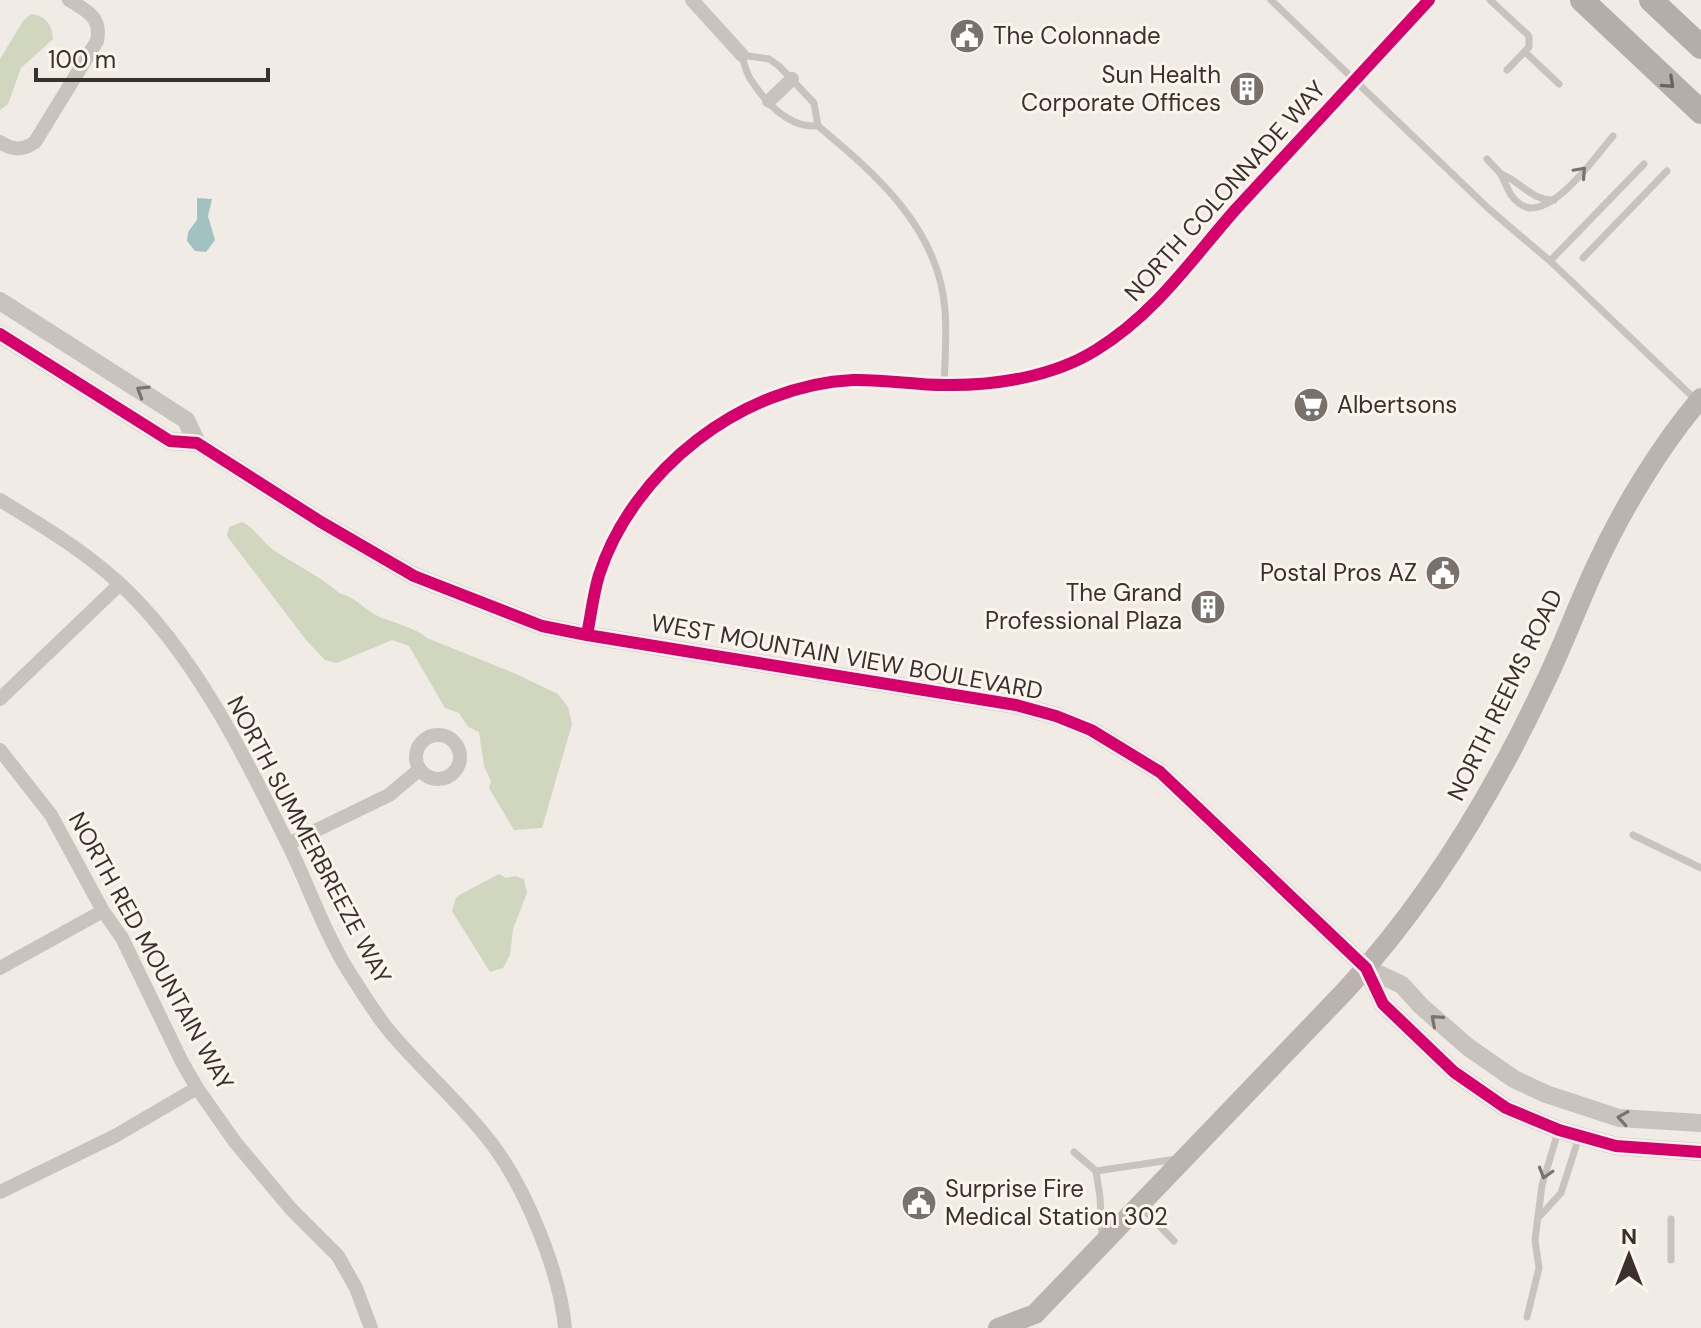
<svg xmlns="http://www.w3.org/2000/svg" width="1701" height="1328" font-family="'DM Sans',sans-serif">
<rect width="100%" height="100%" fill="#f0ebe5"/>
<path fill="#d1d6bf" d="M31,14c15,2 21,10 22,25l-32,29 -13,36 -8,6v-51l23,-38z
M242,522c14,7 20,20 33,29 21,14 45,25 64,42 18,4 29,21 46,26 11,4 34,11 42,19l87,35 44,21 10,13 4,17 -30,104 -28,2 -25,-42 2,-7 -7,-15 -5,-34 -11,-5 -9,-14 -14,-5 -36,-62 -17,-6 -55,23 -12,-3 -19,-20 -79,-104 2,-9z
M499,874l7,4 9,-2 9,3 3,14 -14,36 -3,26 -7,13 -13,4 -38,-61 4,-13 5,-4z"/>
<path fill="#a1c2c1" d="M197,198l15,1 -4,17 7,24 -9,12 -11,-1 -8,-10 1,-9 9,-12z"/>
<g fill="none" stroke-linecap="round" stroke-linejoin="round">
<path stroke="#c9c3be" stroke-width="7" d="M1271,0l218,209 61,52 146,139
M1490,0l39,36v11l-22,23
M1525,52l34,32
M742,55l27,4 10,7 35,37 4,23c-29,2 -52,-23 -67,-46 -5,-7 -7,-17 -9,-25z
M818,126c59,49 121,103 127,184 2,24 0,50 -1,75
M1487,159c4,5 9,9 13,14 7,11 8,23 20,31 28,21 76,-48 93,-68
M1501,174c20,7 30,27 53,26
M1583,258l84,-87
M1550,261l94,-97
M1633,835l68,33
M1074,1152l22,19 4,26 2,40
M1096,1171l81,-12
M1141,1207l33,34
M1540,1216l21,-23 18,-56
M1671,1219v41
M1527,1317l12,-49 -4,-28 7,-55 16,-53"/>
<path stroke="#c9c3be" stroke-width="14" d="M692,0l50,55
M769,101l23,-22
M0,142c12,8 23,9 35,0l62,-101c5,-24 -10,-30 -28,-41
M0,500c41,25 83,50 119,83 74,68 126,173 170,263 20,41 36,88 60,126 13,20 26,42 41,60 33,39 72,72 102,112 34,45 68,128 73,184
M587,635c4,-20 6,-40 12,-60 34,-105 143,-190 254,-195 31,-1 61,5 91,5 50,1 109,-8 152,-35 59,-36 95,-90 140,-141 64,-70 129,-139 193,-209
M0,699l120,-115
M416 757a22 22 0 1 1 44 0a22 22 0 1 1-44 0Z
M0,750l51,65 52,96 19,27 60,124 15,26 38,54 56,67 47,47 18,32 15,40
M288,844l101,-49 30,-25
M0,968l103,-57
M0,1192l115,-56 82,-48"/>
<path stroke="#c9c3be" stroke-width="18" d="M0,301l186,119 11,23
M0,334l170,107 27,2 124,79 93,54 128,50 45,9 429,70 40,11 35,14 69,42 206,196 17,36 71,68 52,36 53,22 57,16 85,6
M1366,968l36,17 19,21 47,41 46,32 32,15 73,24 82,5"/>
<path stroke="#bab3ae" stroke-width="20" d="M998,1328l37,-14 310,-323c81,-88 145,-192 196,-300 20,-40 35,-82 54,-123 26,-57 65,-122 106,-170"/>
<path stroke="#b4aea8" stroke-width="24" d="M1582,0l119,112
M1651,0l50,47"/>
<defs>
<path id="cycleway" d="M0,334l170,107 27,2 124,79 93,54 128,50 45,9 429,70 40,11 35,14 69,42 206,196 17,36 71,68 52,36 53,22 57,16 85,6
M587,635c4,-20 6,-40 12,-60 34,-105 143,-190 254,-195 31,-1 61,5 91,5 50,1 109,-8 152,-35 59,-36 95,-90 140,-141 64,-70 129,-139 193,-209"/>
</defs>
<use href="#cycleway" stroke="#fbf5ee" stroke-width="17"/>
<use href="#cycleway" stroke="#d6006c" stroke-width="12"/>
</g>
<defs><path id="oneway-chevron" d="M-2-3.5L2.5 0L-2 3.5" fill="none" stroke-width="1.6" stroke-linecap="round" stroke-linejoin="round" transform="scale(2)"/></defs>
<use stroke="#6b625d" href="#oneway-chevron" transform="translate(1669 83) rotate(43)"/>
<g stroke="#7b726d">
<use href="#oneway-chevron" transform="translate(1581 172) rotate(-48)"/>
<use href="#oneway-chevron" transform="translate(142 391) rotate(-148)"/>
<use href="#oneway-chevron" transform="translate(1436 1020) rotate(-139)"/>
<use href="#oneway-chevron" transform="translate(1623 1118) rotate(-171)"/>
<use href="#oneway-chevron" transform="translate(1545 1173) rotate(107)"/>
</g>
<defs>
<symbol id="civic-disc" viewBox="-11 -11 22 22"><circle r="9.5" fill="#7a716c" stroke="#fbf5ee"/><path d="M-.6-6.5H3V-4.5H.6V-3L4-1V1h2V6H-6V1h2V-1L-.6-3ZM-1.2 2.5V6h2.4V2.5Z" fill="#fff"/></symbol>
<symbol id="building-disc" viewBox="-11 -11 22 22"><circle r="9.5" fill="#7a716c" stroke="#fbf5ee"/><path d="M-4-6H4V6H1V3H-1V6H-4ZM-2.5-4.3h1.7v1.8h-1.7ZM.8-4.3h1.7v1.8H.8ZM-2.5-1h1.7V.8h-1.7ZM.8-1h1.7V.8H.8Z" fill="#fff"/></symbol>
<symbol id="supermarket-disc" viewBox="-11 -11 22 22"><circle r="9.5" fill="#7a716c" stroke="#fbf5ee"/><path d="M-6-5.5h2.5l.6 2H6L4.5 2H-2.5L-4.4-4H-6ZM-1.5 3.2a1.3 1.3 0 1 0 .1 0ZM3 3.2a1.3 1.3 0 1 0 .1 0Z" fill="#fff"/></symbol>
</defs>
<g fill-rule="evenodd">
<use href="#civic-disc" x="947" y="16" width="40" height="40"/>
<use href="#building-disc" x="1227" y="69" width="40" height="40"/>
<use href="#supermarket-disc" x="1291" y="385" width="40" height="40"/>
<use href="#civic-disc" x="1423" y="553" width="40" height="40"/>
<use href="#building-disc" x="1188" y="587" width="40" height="40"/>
<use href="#civic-disc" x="899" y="1183" width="40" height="40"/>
</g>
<g text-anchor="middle" stroke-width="6" stroke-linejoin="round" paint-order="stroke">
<g font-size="24" fill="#3b302b" stroke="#fbf5ee" text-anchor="start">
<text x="993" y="44">The Colonnade</text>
<text x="1221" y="83" text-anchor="end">Sun Health<tspan x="1221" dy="28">Corporate Offices</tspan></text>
<text x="1337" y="413">Albertsons</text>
<text x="1417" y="581" text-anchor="end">Postal Pros AZ</text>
<text x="1182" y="601" text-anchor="end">The Grand<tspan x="1182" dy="28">Professional Plaza</tspan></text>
<text x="945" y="1197">Surprise Fire<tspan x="945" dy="28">Medical Station 302</tspan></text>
</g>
<g font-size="24" fill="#3b302b" stroke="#fbf5ee">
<text transform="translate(1225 191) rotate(-48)" y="8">NORTH COLONNADE WAY</text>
<text transform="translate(847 657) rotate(10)" y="8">WEST MOUNTAIN VIEW BOULEVARD</text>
<text transform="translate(1505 695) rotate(-64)" y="8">NORTH REEMS ROAD</text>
<text transform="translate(309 840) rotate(62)" y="8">NORTH SUMMERBREEZE WAY</text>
<text transform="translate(151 951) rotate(61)" y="8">NORTH RED MOUNTAIN WAY</text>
</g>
</g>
<g transform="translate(1629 1256)" stroke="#fbf5ee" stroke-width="6" paint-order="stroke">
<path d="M0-6L14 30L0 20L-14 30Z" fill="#3b302b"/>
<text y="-12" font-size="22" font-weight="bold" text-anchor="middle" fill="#3b302b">N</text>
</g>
<path d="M36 68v12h232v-12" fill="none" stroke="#3b302b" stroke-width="4"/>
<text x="48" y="68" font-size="24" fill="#3b302b" stroke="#fbf5ee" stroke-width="6" paint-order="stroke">100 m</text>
</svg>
